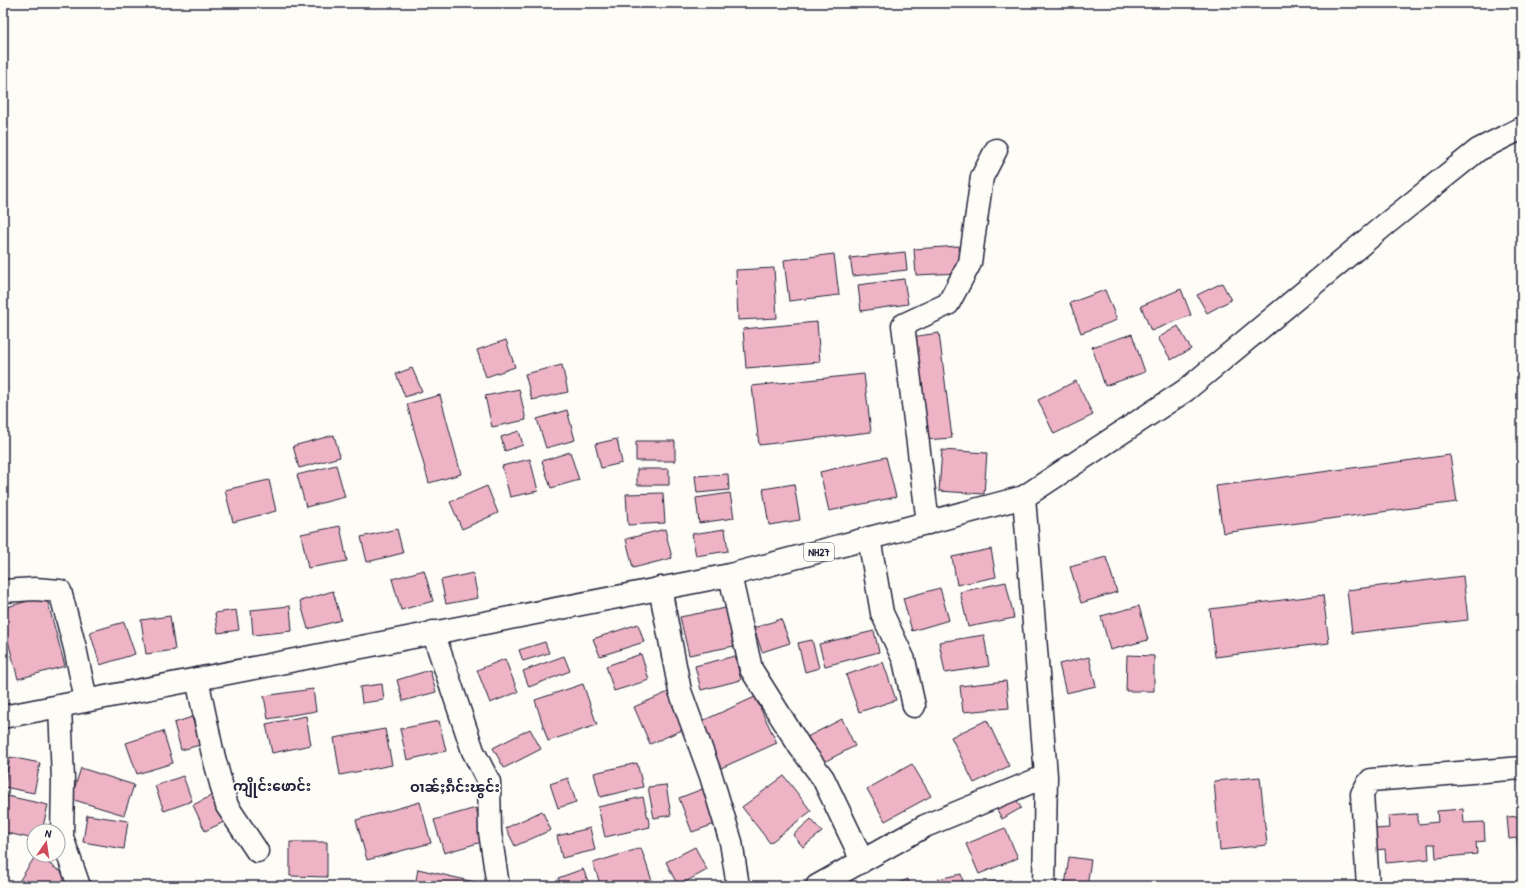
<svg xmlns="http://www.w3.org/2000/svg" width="1525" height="889" font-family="'Patrick Hand','Noto Sans Myanmar',sans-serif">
<rect width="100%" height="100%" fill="#fdfcf7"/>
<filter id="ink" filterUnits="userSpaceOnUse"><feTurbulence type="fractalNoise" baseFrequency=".025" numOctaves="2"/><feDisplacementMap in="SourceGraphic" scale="8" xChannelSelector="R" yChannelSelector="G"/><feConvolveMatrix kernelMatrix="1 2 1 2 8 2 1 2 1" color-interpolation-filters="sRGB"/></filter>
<g filter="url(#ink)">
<path fill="#eeb4c5" stroke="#22223b" d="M959,246l2,27 -45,2 -2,-26z
M905,252l2,18 -54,6 -3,-18z
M834,254l5,41 -50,6 -5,-41z
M774,268l3,50 -39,2 -2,-50z
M904,279l4,25 -47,7 -3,-26z
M1222,283l9,17 -24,13 -10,-18z
M1181,289l10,26 -40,16 -10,-25z
M1105,290l12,30 -36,13 -11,-30z
M817,322l3,40 -74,6 -3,-39z
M1178,326l13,23 -20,11 -13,-22z
M939,333l13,105 -28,2 -13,-103z
M1132,334l13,38 -40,14 -13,-39z
M506,340l9,27 -29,10 -9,-27z
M562,365l6,27 -36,8 -7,-26z
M412,368l10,23 -17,6 -9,-23z
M864,374l7,58 -112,13 -7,-59z
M1076,381l17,34 -39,19 -16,-34z
M519,389l7,31 -34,7 -7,-31z
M440,395l21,79 -32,9 -22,-79z
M567,410l8,30 -29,8 -9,-29z
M519,431l4,14 -18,6 -4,-14z
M334,435l6,22 -41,11 -6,-22z
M617,439l5,24 -21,5 -6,-24z
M636,441h39v20h-39z
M942,450l45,3 -3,41 -45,-3z
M570,452l9,28 -28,8 -9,-27z
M1450,455l7,47 -234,31 -7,-47z
M886,457l10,40 -67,14 -9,-39z
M530,459l8,32 -28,6 -8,-31z
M336,465l9,32 -39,10 -9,-32z
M637,469h32v16h-32z
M728,474l1,16 -32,3 -2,-17z
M269,480l7,31 -43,11 -8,-32z
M794,484l6,36 -31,5 -6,-36z
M487,486l11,27 -36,16 -12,-27z
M663,493l2,30 -37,2 -2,-31z
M730,493l4,25 -35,5 -3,-25z
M340,526l7,35 -39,7 -7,-34z
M397,529l6,24 -36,9 -6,-25z
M665,529l7,29 -39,10 -7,-29z
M725,529l3,22 -32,5 -4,-22z
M991,549l5,28 -39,8 -5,-28z
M1106,557l11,35 -36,11 -11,-36z
M424,570l9,31 -32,9 -9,-31z
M473,573l5,25 -32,6 -5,-24z
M1463,576l5,44 -116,13 -5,-43z
M1006,582l8,36 -46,9 -8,-35z
M940,588l9,32 -37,11 -9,-33z
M333,591l8,29 -33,9 -8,-28z
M1323,595l6,48 -114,14 -5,-48z
M46,596l19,70 -47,13 -15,-57v-14z
M290,606l2,25 -39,4 -2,-25z
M1139,606l9,34 -38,10 -9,-34z
M731,607l8,38 -50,10 -9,-38z
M236,610l3,20 -21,3 -3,-20z
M170,616l5,34 -29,4 -5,-34z
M781,619l9,24 -28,9 -8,-24z
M124,622l11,32 -35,11 -10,-33z
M638,624l6,18 -44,14 -7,-17z
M874,631l5,21 -54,14 -6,-22z
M984,635l5,31 -44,7 -6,-31z
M812,640l7,28 -14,4 -7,-29z
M545,642l4,11 -26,8 -4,-11z
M641,654l8,26 -35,11 -8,-25z
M1127,655l27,1v35h-28z
M564,656l6,15 -41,16 -6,-16z
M735,656l6,24 -40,10 -6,-24z
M1089,657l7,29 -30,7 -7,-29z
M505,659l13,33 -28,11 -13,-33z
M883,662l13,38 -37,12 -13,-37z
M430,670l6,22 -33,9 -6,-21z
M1006,681l3,27 -46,4 -3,-26z
M382,684l2,16 -22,3 -2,-16z
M583,684l14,41 -49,16 -13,-41z
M313,689l3,22 -48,8 -4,-23z
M673,690l16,37 -39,17 -16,-37z
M755,697l22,46 -56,25 -21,-46z
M306,716l5,29 -39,8 -6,-29z
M192,717l8,28 -19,5 -7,-27z
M842,719l13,27 -35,18 -13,-27z
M987,720l22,46 -35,17 -23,-46z
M439,721l7,30 -39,9 -7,-31z
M385,729l7,36 -52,10 -6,-37z
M530,729l11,20 -37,19 -11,-20z
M163,731l10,32 -36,11 -11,-31z
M10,757l30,6 -6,30 -30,-6z
M637,763l6,24 -43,10 -6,-24z
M912,764l19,32 -46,25 -18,-32z
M81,768l53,17 -10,30 -53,-16z
M183,776l9,25 -28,10 -9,-25z
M784,776l27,35 -41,32 -28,-36z
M1260,777l7,68 -47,5 -6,-69z
M568,778l8,24 -18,6 -8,-24z
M666,785l5,30 -17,3 -6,-31z
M705,788l13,35 -26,9 -13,-34z
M213,795l13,26 -21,10 -12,-26z
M1014,795l7,13 -19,11 -7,-13z
M7,796l41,9 -6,26h-8v8l-31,-7v-16z
M643,797l7,30 -45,10 -7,-30z
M420,802l11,41 -64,17 -11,-40z
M1520,805h2v46l-4,1 -1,-14 -8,1 -2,-22 14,-1z
M476,808l9,33 -41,12 -10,-33z
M1463,809l1,14 20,-1 1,19 -9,1 1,12 -41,4 -1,-14h-7l1,15 -43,4 -1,-14 -8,1 -2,-21 14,-1 -1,-12 29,-2 2,10 19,-2 -1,-11z
M542,811l9,19 -36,16 -9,-18z
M87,815l41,6 -4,28 -41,-7z
M811,819l11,13 -19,15 -10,-12z
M590,828l5,22 -33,8 -5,-22z
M1005,828l13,30 -39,16 -13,-30z
M290,842h37v35l-37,-1z
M695,847l12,23 -29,16 -12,-24z
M641,848l12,36 -5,2h-47l-8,-23z
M36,855l37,25 -3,6h-54z
M1069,857l22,3 -4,26h-22z
M418,869l74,17h-77z
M583,869l7,17h-29l-3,-8z
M961,874l3,12h-24l-2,-7z
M908,879l2,7h-19z
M1011,880v6h-36v-2z"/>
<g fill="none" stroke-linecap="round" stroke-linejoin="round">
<defs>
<path id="street" d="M1024,497l22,279 -2,110
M928,523l-25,-198 45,-21 22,-41 12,-86 14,-27
M869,538l13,75 22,47 10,46
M730,575l21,94 49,78 23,31 33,69 5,15
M660,588l20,103 31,85 20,66 7,44
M3,591l32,-2 25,2 15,57 11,52
M433,632l40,119 16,31 1,50 8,54
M197,679l15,71 15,56 30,45
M60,706l3,74 -1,57 17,49
M817,886l108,-60 121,-50
M1368,886l-6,-92 5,-9 4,-5 151,-12"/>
<path id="highway" d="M3,717l727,-142 294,-78 162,-107 200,-166 92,-74 44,-22"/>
</defs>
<use href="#street" stroke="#22223b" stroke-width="25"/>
<use href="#highway" stroke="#22223b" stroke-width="25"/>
<use href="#street" stroke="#fdfcf7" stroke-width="22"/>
<use href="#highway" stroke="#fdfcf7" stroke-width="22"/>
</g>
</g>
<g text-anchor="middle" stroke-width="3.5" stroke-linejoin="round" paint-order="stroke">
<rect fill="#fdfcf7" stroke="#646373" stroke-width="1" x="804" y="543" width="30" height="18" rx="3"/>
<g font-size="11" font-weight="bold" fill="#22223b">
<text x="819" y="556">NH27</text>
</g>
<g font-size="14" font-weight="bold" fill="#22223b" stroke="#fdfcf7">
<text x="272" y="791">ကျိုင်းဖောင်း</text>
<text x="455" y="792">ဝၢၼ်ႈၵဵင်းၽွင်း</text>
</g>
</g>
<rect width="1525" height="889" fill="none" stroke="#fdfcf7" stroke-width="16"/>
<rect x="8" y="8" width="1509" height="873" fill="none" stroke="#22223b" stroke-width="1.5" filter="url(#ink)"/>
<g transform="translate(46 843) rotate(13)"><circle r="19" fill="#fdfcf7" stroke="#a5a5ac"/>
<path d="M0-3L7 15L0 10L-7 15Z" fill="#d1495b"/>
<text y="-6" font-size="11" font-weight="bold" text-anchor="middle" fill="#22223b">N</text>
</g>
</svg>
